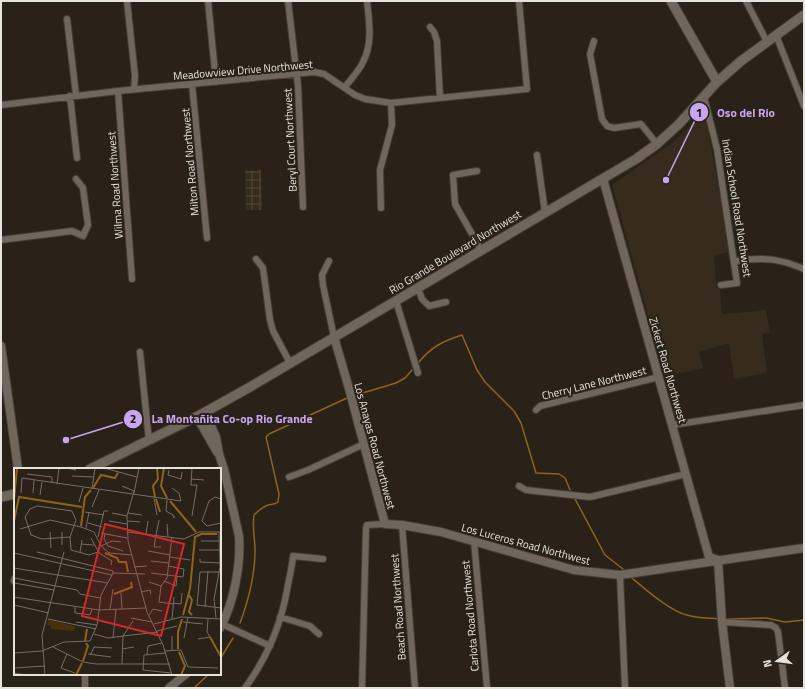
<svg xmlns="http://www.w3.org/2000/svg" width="805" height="689" font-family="'Titillium Web',sans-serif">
<defs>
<pattern id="industrial-grid" width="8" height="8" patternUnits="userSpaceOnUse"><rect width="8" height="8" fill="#362b1c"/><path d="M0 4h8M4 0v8" fill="none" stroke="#53493c"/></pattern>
</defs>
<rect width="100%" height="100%" fill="#292219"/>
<path fill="#362b1c" d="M699,117l7,2 15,82 7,51 -14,4 3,33 3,1 2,24 44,-4 4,23 -8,1 5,39 -33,6 -5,-36 -30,9 4,16 -38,9 -53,-192 63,-44z"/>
<path fill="url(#industrial-grid)" d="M261,170l1,40h-16l-1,-39z"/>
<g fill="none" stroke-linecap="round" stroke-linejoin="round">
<path stroke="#90631c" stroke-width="1.5" d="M418,363c13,-16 25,-22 44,-28l15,35 8,12 29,29 7,12 15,50 23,1 6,4 5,12
M356,395l40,-12 9,-5 7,-8
M575,499l30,56 18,14
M632,578c13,11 38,33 55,37 9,3 21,3 31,4
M727,619l39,-1 19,4 19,-2
M240,623c9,-24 15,-47 15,-73 0,-11 -3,-23 -1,-35 4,-4 8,-8 14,-10 4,-1 6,0 10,-3l1,-8 -13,-57 3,-3 78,-36
M220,659l13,-21
M194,688l15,-14"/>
<defs>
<path id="minor" d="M127,1l8,75 -1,13
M208,1l8,81
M288,1l10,85 5,121
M746,1l21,41
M67,19l9,76
M430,27l4,5 3,9 3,57
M776,35l28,71
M594,41l-4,13 12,65 5,7 7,2 27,-4 16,20
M192,84l15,154
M345,87c6,-8 14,-16 18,-25 10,-18 6,-41 4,-61
M118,91l14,188
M70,96l7,62
M704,97l13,52 20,134 -16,2
M1,105l117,-14 196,-19 10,2 31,21 10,4 26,4 136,-14 -8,-88
M537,155l8,57
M477,171l-24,4 2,29 26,46
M381,208l-1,-38 12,-45 -1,-22
M1,240l71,-9 11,5 5,-11 -5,-37 -7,-9
M256,259l7,9 7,52 3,11 17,32
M329,261l-7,14 1,10 11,52
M735,261c28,-4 43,-3 69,8
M418,288l4,11 7,7 17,-4
M396,301l22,72
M140,352l9,89
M536,410l4,-4 119,-29
M672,425l132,-20
M289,477l19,-7 56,-26
M519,486l7,4 64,7 96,-23
M402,525l13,163
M474,541l13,147
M620,575l5,113
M14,581l1,-3
M280,617l30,9 9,8
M722,622l49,3 5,3 2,4 7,56
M222,624l48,22
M85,688v-14
M245,688c21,-29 36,-63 42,-98 2,-12 5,-22 6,-34l30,3
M362,688l4,-160 1,-3 18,-1"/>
<path id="tertiary" d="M603,179l106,378 9,3 4,62 8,66
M334,337l16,55 35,132 17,1 39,7 133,38 46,5 184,-27
M1,346l17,123
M205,412l11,25 3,17 5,15 15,67c2,29 -5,67 -19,92
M197,417l20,35
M169,688l17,-14"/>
<path id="secondary" d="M671,1l46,81
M90,469l110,-54 50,-28 386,-228 21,-15 22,-20 38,-42 24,-21 63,-46
M1,497l14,-3"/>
</defs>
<use href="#minor" stroke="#453f38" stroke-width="8"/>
<use href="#tertiary" stroke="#453f38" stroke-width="10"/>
<use href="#secondary" stroke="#453f38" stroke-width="11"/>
<use href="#minor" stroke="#6f675c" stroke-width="6"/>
<use href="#tertiary" stroke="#6f675c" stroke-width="8"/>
<use href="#secondary" stroke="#6f675c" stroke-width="9"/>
</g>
<g text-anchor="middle" stroke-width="4" stroke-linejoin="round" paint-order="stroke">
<g font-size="11" fill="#e7e2dc" stroke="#292219">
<text transform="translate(243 70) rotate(-5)" y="4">Meadowview Drive Northwest</text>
<text transform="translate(290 140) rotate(-93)" y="4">Beryl Court Northwest</text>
<text transform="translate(190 162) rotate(-95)" y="4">Milton Road Northwest</text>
<text transform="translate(115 185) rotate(-94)" y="4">Wilma Road Northwest</text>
<text transform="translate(737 208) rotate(81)" y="4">Indian School Road Northwest</text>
<text transform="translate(455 252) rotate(-31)" y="4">Rio Grande Boulevard Northwest</text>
<text transform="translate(668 370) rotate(74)" y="4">Zickert Road Northwest</text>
<text transform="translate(594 383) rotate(-14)" y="4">Cherry Lane Northwest</text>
<text transform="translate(375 446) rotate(75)" y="4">Los Anayas Road Northwest</text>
<text transform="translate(526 544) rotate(15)" y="4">Los Luceros Road Northwest</text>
<text transform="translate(398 607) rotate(-94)" y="4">Beach Road Northwest</text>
<text transform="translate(470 616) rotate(-95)" y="4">Carlota Road Northwest</text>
</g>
</g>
<g transform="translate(14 468)">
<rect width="207" height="207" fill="#292219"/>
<path d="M34,152l27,6 -1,5 -23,-2v-3l-4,-1z" fill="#4a310b"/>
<path fill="none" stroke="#90631c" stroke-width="2" d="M150,0l-3,18 6,12M79,20l8,-13 14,3 3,-5M141,29l-2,-11 5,-7 -1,-11M142,31l4,13M0,32l3,-32M156,33l26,31M0,53l5,-24 63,10M67,58l4,-29 6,-7M91,85l12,5 2,4h7l2,10M100,126l18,-7 -1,-5M175,127l3,5 -3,12 3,3M169,147l7,-26 5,-52 6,-3h16M196,169l11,20M71,173l2,-12M164,181v-17l4,-13M165,184l6,14 -4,9M69,193l5,-15 -2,-3M62,207l6,-12"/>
<path fill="none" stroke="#756f67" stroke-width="1" d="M52,0l10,2 -4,-1M90,0l33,9M155,2l-1,5 13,4 1,-7M13,6l25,3v6M58,8l22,1M177,11l13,1M43,16l2,-16M108,18l12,5M78,21l3,-21M120,23l-7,25 1,25 19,71 16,33 9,30M7,25l1,-15 159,23 -2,-8 -7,-5M19,25l1,-13M120,25l5,-25M26,27l2,-13M140,30l3,17M207,31l-6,-2 -6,4 -7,20 5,5 14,-3M153,32l-1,11 7,4 1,3v-2M65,34l4,-14M23,38l35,5 4,9 -6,17 -28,2 -11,-4 -6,-18 5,-8zM78,39l7,-17M71,44l19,3M98,45l15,3M114,45l14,2M178,48l5,-31h-6l1,-17M95,53l18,3M114,53l12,1M74,55l14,4M153,56l1,13M72,60l3,-16M6,61l30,-9 31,7 13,5 7,14 8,7 22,2M36,64l1,16M113,64l57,7 15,-7h22M87,65l26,5M91,66l-1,5 4,7 15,5M132,66l2,-13M142,67l-2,12h7M142,67l3,-15M56,69l1,13 18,5 9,-3M84,69l6,-26h4M158,69l-5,41 -6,8 -2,16 14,2M77,70l8,15 13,8 -1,4M187,73h18M67,76l13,1M48,77v-13M87,78l11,-5 9,1M185,82h20M134,83l22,4M23,84l76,19v2l32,1M66,84l2,-12M0,85l98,22M156,89l20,3M186,91v3l20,1M137,93l18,2M120,99l13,-1M0,100l94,15M207,104h-21l-3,33 24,3M137,105l32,4 1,-8 -16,-3M0,110l63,12 3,4 20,4M150,113l12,5 1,-9M135,114l12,4M0,115l40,7M127,124l9,-2 1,4M107,125l1,16M0,129l85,13 47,-2M159,135l8,1 1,-11M0,137l35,8M61,139v6l10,1 5,1 2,-6M191,139l3,-36M96,141l3,-20M135,147l4,-6 9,2M117,150l21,4M202,150l-2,-19 6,-32 -1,-35M34,151l48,10M158,151l2,-22M62,154l21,3M169,154l20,2M140,156l27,-7 40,2M143,163l20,-5M80,166l14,4 15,-2 10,-15M99,170l3,-29M170,170l4,-21M184,171l12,-2 -3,-5 1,-13M39,179l30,15 13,2h74M108,181l12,-2M151,183l16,-1 7,17 30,1M158,183v-15M0,185l28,-2 22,-9 26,-1 7,-16 4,-30 12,-22M151,185l-21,2 -1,15 28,3M53,186l-6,14 14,5M74,186l23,3M77,186l3,-7 18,1M133,186l1,-8 14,-3M108,196l1,-28 35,-4M0,200l31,-2M0,205l12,2M31,207l-3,-40 22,-83"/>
<path fill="#d62828" fill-opacity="0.15" stroke="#d62828" stroke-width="2" d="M91,56l79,20 -23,92 -79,-20z"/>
<rect width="207" height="207" fill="none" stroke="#e7e2dc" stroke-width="2"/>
</g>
<path fill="none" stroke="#c8a6ef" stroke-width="1.5" d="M666 180L699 112M66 440L133 419"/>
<g fill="#c8a6ef" stroke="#292219" stroke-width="1.5">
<circle cx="666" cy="180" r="4"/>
<circle cx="66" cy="440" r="4"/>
<circle cx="699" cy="112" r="10"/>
<circle cx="133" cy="419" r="10"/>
</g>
<g font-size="12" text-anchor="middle" font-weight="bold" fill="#111">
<text x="699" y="117">1</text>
<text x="133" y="423">2</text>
</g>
<g font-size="12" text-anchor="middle" font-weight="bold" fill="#c8a6ef" stroke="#292219" stroke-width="4" stroke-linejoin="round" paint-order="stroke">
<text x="746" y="117">Oso del Rio</text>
<text x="232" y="423">La Montañita Co-op Rio Grande</text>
</g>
<rect width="805" height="689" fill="none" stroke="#e7e2dc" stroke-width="4"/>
<g transform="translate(777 661) rotate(256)" stroke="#292219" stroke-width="3" paint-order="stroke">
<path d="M0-3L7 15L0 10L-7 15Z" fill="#e7e2dc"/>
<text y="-6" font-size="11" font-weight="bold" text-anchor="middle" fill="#e7e2dc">N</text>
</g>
</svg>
